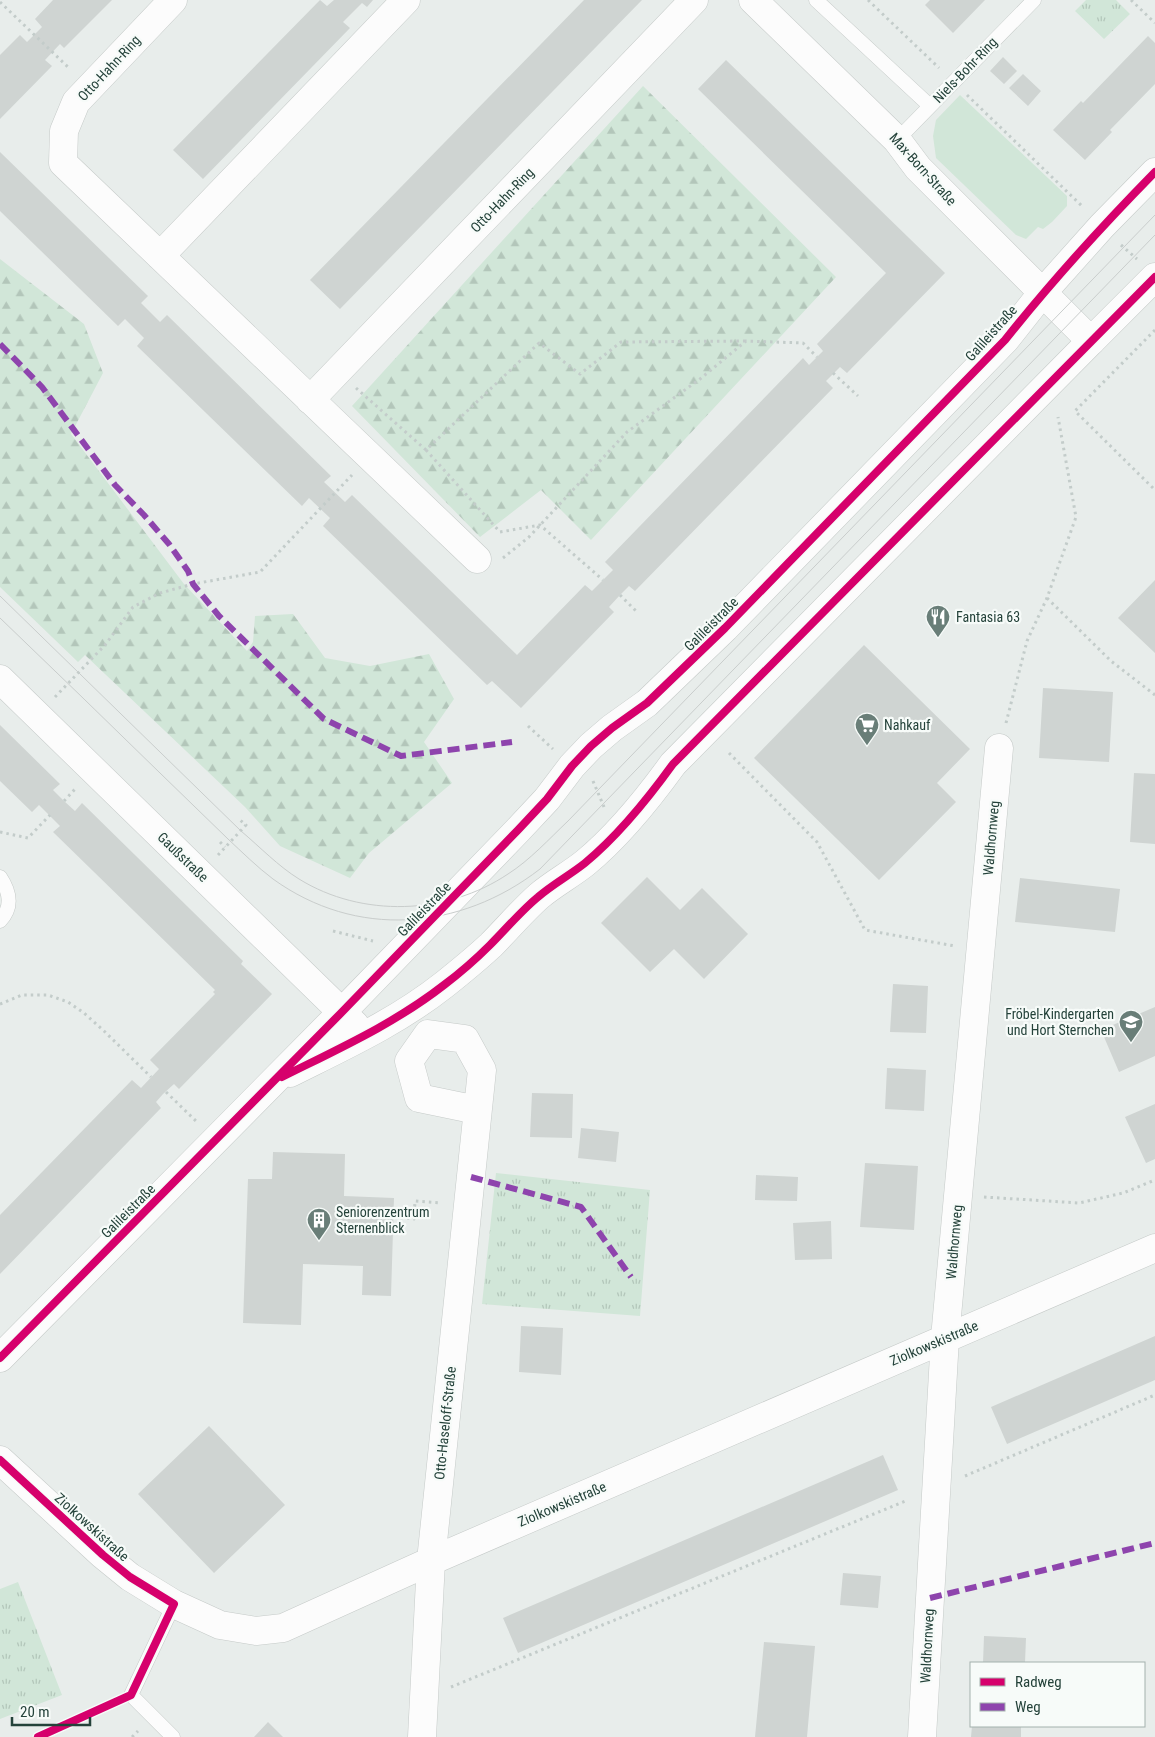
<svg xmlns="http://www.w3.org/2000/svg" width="1155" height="1737" font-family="'Roboto Condensed',sans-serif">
<defs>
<pattern id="forest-firs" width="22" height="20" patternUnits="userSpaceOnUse" patternTransform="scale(1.25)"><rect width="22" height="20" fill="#d1e6d8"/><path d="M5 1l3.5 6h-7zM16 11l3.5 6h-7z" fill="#b3c6ba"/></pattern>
<pattern id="park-tufts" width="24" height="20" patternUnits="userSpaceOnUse" patternTransform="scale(1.25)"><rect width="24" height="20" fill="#d1e6d8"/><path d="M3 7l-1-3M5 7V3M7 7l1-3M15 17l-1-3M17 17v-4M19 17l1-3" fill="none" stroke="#b3c6ba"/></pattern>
</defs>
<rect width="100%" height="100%" fill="#e8edeb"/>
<path fill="#d1e6d8" d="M960,95l107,101v10l-15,16 -9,7 -5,-2 -12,12 -10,-4 -80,-77 -3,-22 3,-16z"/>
<path fill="url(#forest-firs)" d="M643,86l193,191 -245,263 -50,-50 -61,47 -128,-131z
M0,259l84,65 19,49 -32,61 113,150 63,67 6,-9 2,-26 38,-2 32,44 45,8 59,-12 25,45 -30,43 28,41 -83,70 -19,25 -70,-32 -35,-39 -160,-152 -7,7 -78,-75z"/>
<path fill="url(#park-tufts)" d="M1086,0h30l14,14 -26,25 -29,-28z
M496,1173l154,17 -10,126 -158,-12z
M18,1582l44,113 -62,24v-130z"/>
<path fill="#cfd4d2" d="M53,0h59l-48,48 -4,-4 -15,16 7,6 -52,53v-64l20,-20 7,7 15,-15 -7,-8z
M320,0l7,6 7,-6h39l-6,7 -5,-4 -19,19 7,6 -147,151 -30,-29z
M584,0h58l-302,309 -30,-29z
M930,0h55l-32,33 -28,-28z
M1148,36l7,7v41l-45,46 2,2 -27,28 -32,-30 28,-29 2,2z
M1003,57l14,14 -13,13 -14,-13z
M726,60l219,213 -98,100 -7,-6 -14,14 7,7 -198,203 -6,-5 -9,9 -11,12 5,5 -93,96 -29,-27 -5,4 -164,-159 7,-8 -21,-20 -7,8 -165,-160 7,-8 -19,-19 -7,7 -118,-115v-59l148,144 -7,7 19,19 7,-7 164,161 -7,6 21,20 7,-7 165,160 68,-70 7,6 21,-21 -8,-8 198,-204 6,7 14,-14 -6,-7 69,-71 -188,-184z
M1023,74l18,17 -13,15 -19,-18z
M1155,580v73l-37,-35z
M864,645l106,104 -33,34 19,19 -77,78 -125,-122z
M1043,688l70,4 -4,70 -70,-4z
M0,725l60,59 -7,6 11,11 11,10 7,-8 161,158 -2,3 31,30 -93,95 -5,-5 -11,10 -7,8 5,6 -161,166v-59l132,-135 9,8 18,-19 -9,-9 65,-66 -2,-2 2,-2 -162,-158 7,-6 -21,-21 -7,7 -32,-31z
M1134,773l21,1v70l-25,-2z
M647,877l33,33 22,-22 46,46 -44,45 -30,-30 -24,23 -49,-49z
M1020,878l100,11 -5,43 -100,-10z
M893,984l35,2 -2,47 -36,-1z
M1155,1007v49l-36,16 -18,-42z
M887,1068l39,2 -2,41 -39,-2z
M532,1093l41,1 -1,44 -42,-1z
M1155,1104v55l-9,4 -21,-46z
M581,1128l38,4 -3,30 -38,-4z
M273,1152l72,2 -1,42 50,2 -3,98 -29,-1 1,-29 -60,-2 -2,61 -58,-2 5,-144h24z
M865,1163l53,3 -4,64 -54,-3z
M756,1175l42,2 -1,24 -42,-1z
M831,1221l1,38 -37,1 -2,-37z
M521,1326l42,2 -2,47 -42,-3z
M1155,1336v44l-148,64 -16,-37z
M209,1426l76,79 -71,68 -76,-79z
M883,1455l15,35 -380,163 -15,-35z
M843,1573l38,3 -3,32 -38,-3z
M984,1636l42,2 -1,25h-42z
M764,1642l51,4 -8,91h-52z
M268,1722l15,15h-29z
M972,1726h49v11h-50z"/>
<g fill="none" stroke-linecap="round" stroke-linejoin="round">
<defs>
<path id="service" d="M816,0l114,106
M897,140l137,-140
M0,877c10,15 13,30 0,44
M173,1737l-42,-42 43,-91"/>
<path id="minor" d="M173,0l-97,102 -12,29 -1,32 414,396
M160,256l246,-256
M310,400l384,-400
M0,679l355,346
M290,1073c54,-27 107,-51 155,-89 15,-12 31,-25 46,-39 16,-16 31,-34 48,-49 14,-12 31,-21 46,-33 34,-28 62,-63 88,-99l418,-423
M0,1358l342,-346 176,-182 29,-31 25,-33 19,-20 21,-18 35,-25 78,-75 280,-288 38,-48
M0,1460l103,95 27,22 44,27 46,21 36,6 27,-3 148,-67 724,-313
M422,1737l9,-176 51,-491 -17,-31 -37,-5 -19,27 10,37 58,12
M922,1737l23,-399 54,-590"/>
<path id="tertiary" d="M753,0l144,140 21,28 173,173 64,-64
M1043,292l59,-66 53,-54"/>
</defs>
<use href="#service" stroke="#c5cac8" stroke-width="15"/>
<use href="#minor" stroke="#c5cac8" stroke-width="29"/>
<use href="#tertiary" stroke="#c5cac8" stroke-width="29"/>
<path stroke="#c3ccca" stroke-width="3" stroke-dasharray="2.5 4" stroke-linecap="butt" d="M868,0l71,68
M1131,0l24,23
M0,2l70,67
M967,95l116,112
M1121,245l16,14
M1155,330l-80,81 80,79
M833,373l25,23
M356,388l70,62 113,-107 41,31 41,-32 125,-1
M426,450l74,82 40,-7 63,55
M503,558l26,-21 98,-105 73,-53 46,-38 57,2 14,14
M620,595l17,17
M1047,598l64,63 44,34
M55,697l50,-52 28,-38 27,-14 33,-9 67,-12 92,-97
M1006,723l21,-82 20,-43 29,-81 -18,-100
M528,726l25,23
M729,753l88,89 48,88 90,16
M593,781l11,26
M64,801l12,-13
M0,832l28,6 22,-23
M220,842l5,5
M218,855l28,-30 -6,-5
M333,931l40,10
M0,1004l22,-9h26l20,7 16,11 20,18 47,46
M166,1092l31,30
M984,1197l95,6 44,-10 32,-13
M394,1217l20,2 1,-18 26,2
M965,1476l190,-81
M451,1687l457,-187
M38,1737l77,-35
M132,1737l6,-6"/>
<use href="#service" stroke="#fcfcfc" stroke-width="14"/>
<use href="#minor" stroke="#fcfcfc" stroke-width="28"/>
<use href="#tertiary" stroke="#fcfcfc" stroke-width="28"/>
<path stroke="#c9cdcc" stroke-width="1" d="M0,596l241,235c19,16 37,35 58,48 63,39 148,36 209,-5 22,-14 41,-35 60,-53l587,-606
M0,618c53,51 107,103 160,155 23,22 45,44 68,66 14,13 29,28 45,40 83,60 187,52 267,-10l615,-634"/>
<path stroke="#8e44ad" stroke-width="6" stroke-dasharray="12 6" stroke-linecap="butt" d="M0,344l42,43 73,98 29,30 25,29 19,27 5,13 26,32 105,103 77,37 111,-14
M471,1177l110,30 50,70
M930,1598l225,-55"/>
<defs>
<path id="cycleway" d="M282,1077c56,-28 112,-53 162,-92 16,-12 32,-26 46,-40 16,-16 31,-34 48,-48 15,-13 32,-22 47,-34 34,-28 62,-63 88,-99l482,-487
M0,1358l342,-346 176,-182 29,-31 25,-33 19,-20 21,-18 35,-25 78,-75 280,-288c47,-59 97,-114 150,-168
M0,1460l103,95 27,22 44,27 -43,91 -93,42"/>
</defs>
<use href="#cycleway" stroke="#f7fbf9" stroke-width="11"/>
<use href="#cycleway" stroke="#d6006c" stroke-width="8"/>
</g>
<defs>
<symbol id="restaurant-pin" viewBox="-11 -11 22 30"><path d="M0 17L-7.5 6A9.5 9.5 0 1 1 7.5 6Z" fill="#697e78" stroke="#f7fbf9"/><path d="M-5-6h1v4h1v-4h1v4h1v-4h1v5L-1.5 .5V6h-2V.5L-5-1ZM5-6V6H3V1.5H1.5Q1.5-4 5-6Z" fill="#fff"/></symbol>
<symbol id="supermarket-pin" viewBox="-11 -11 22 30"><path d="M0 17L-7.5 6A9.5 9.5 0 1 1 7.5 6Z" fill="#697e78" stroke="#f7fbf9"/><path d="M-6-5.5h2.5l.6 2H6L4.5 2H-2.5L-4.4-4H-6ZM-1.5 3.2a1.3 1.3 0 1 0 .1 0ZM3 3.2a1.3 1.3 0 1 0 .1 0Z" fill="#fff"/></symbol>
<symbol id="school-pin" viewBox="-11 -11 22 30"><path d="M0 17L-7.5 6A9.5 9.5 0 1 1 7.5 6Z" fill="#697e78" stroke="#f7fbf9"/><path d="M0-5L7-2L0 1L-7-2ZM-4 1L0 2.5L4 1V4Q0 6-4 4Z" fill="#fff"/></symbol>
<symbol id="building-pin" viewBox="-11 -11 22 30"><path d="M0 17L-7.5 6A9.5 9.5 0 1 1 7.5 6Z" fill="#697e78" stroke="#f7fbf9"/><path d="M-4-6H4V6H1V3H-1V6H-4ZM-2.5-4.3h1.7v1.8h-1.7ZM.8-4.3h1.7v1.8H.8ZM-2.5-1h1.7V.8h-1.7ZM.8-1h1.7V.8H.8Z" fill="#fff"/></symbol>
</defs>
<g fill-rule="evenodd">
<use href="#restaurant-pin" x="924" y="603" width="28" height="38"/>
<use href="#supermarket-pin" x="853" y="711" width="28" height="38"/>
<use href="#school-pin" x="1117" y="1008" width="28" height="38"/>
<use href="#building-pin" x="305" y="1206" width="28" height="38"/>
</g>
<g text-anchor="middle" stroke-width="4.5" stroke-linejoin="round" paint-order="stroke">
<g font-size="14" fill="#24423a" stroke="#f7fbf9">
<text transform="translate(109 68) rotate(-47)" y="5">Otto-Hahn-Ring</text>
<text transform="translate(965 70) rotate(-46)" y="5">Niels-Bohr-Ring</text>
<text transform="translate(923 169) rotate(48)" y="5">Max-Born-Straße</text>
<text transform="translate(502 200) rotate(-46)" y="5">Otto-Hahn-Ring</text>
<text transform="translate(991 333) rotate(-48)" y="5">Galileistraße</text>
<text transform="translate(711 624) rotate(-45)" y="5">Galileistraße</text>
<text transform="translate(991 838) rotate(-85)" y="5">Waldhornweg</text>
<text transform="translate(183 857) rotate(44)" y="5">Gaußstraße</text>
<text transform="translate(424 909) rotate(-46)" y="5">Galileistraße</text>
<text transform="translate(128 1211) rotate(-45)" y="5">Galileistraße</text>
<text transform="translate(954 1242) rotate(-85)" y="5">Waldhornweg</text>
<text transform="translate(934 1343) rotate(-23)" y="5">Ziolkowskistraße</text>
<text transform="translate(445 1423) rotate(-84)" y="5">Otto-Haseloff-Straße</text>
<text transform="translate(562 1504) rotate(-23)" y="5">Ziolkowskistraße</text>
<text transform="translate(92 1527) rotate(42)" y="5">Ziolkowskistraße</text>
<text transform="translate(927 1646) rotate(-87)" y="5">Waldhornweg</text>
</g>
<g font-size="14" fill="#24423a" stroke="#f7fbf9" text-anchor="start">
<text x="956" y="622">Fantasia 63</text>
<text x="884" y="730">Nahkauf</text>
<text x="1114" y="1019" text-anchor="end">Fröbel-Kindergarten<tspan x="1114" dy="16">und Hort Sternchen</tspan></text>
<text x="336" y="1217">Seniorenzentrum<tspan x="336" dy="16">Sternenblick</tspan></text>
</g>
</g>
<rect x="970" y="1662" width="175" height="65" fill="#f7fbf9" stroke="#a3b1ad"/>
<rect x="980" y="1678" width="25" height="8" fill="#d6006c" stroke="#a3b1ad"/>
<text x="1015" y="1687" font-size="15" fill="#24423a">Radweg</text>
<rect x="980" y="1703" width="25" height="8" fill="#8e44ad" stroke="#a3b1ad"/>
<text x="1015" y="1712" font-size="15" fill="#24423a">Weg</text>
<path d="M12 1717v8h78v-8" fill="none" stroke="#24423a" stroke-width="2.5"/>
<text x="20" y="1717" font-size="15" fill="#24423a" stroke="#f7fbf9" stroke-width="4" paint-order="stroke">20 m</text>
</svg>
